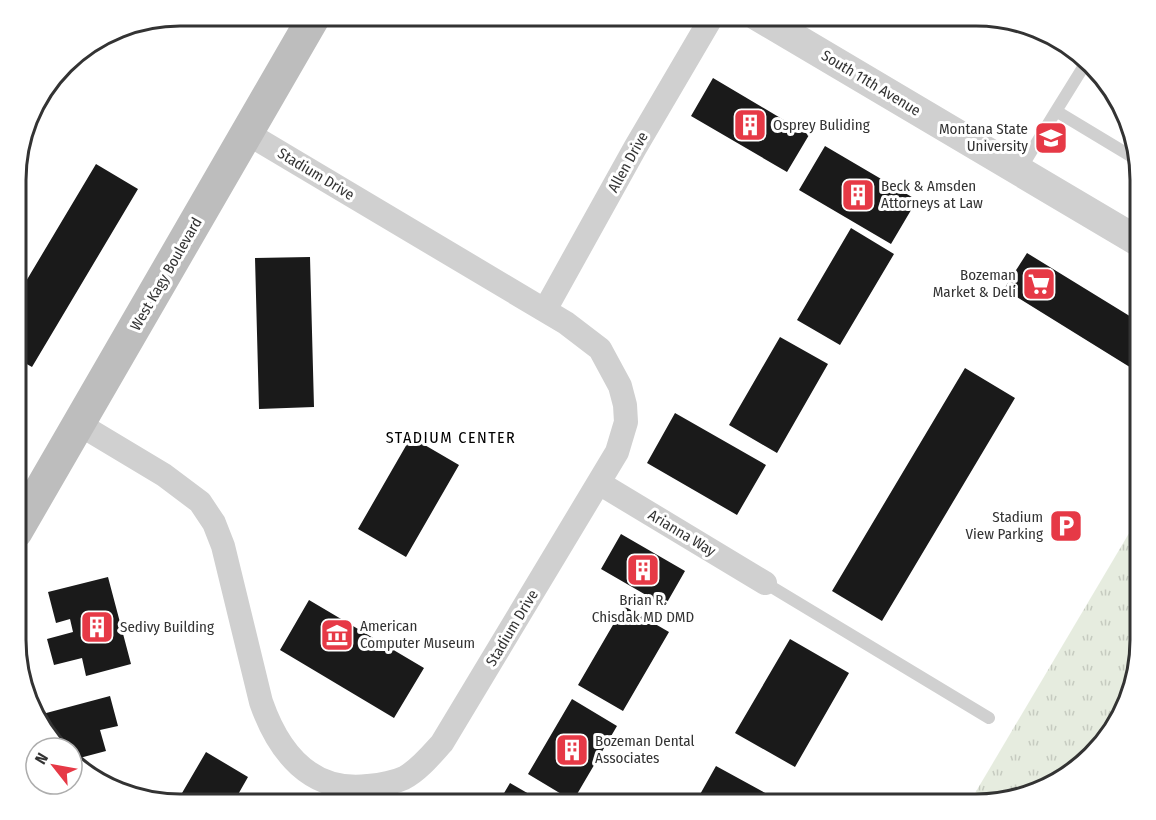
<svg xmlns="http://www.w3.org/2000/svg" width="1156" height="820" font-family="'Fira Sans Condensed',sans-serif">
<defs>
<pattern id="grass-tufts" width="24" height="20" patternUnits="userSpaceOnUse" patternTransform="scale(1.5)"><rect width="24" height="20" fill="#e6ecdf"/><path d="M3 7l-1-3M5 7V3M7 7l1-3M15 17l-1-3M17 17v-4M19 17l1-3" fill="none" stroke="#c6cbc0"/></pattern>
</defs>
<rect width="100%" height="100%" fill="#fff"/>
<path fill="url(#grass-tufts)" d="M1141,513v138l-23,61 -23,39 -46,37 -72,17h-9z"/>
<path fill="#1a1a1a" d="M713,78l96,57 -22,37 -96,-56z
M825,146l92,54 -26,44 -92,-54z
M96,164l42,25 -106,178 -16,-9v-60z
M851,228l43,26 -54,91 -43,-25z
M1027,253l114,70v51l-137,-85z
M310,257l4,150 -55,2 -4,-151z
M780,337l48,27 -51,89 -48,-28z
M965,368l50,30 -133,223 -50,-30z
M675,413l91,52 -29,50 -90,-52z
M411,437l48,28 -53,92 -48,-28z
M621,534l64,37 -20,35 -64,-37z
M108,577l23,87 -45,12 -4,-18 -28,7 -7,-26 26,-7 -3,-13 -14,4 -8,-31z
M309,600l115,68 -30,50 -114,-68z
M624,606l45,26 -46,79 -45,-26z
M790,639l59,34 -54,94 -60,-34z
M110,696l8,30 -18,4 6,21 -34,9v-12h-13l-22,-25 -2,-7z
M572,699l45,27 -44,75 -45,-27z
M206,752l42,25 -16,28h-57z
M716,766l71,39h-93z
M510,783l38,22h-51z"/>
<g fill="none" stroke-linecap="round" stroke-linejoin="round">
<path stroke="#d0d0d0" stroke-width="12" d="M1087,61l-31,50 83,50
M1020,170l36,-59
M765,583l224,135"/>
<path stroke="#d0d0d0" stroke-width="24" d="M545,310l90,-162 78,-133
M79,424l85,51 36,27 14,21 9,23 38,156c17,49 49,91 107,84 12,-1 25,-3 36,-8 15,-8 27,-23 38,-35l175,-291 9,-30 -1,-17 -5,-19 -20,-37 -34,-26 -319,-190
M599,483l166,100"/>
<path stroke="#d0d0d0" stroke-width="30" d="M756,15l385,228"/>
<path stroke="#bdbdbd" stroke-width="33" d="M16,532l299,-517"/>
</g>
<defs>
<symbol id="building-square" viewBox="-11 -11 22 22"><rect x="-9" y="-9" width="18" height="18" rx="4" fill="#e63946" stroke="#fff"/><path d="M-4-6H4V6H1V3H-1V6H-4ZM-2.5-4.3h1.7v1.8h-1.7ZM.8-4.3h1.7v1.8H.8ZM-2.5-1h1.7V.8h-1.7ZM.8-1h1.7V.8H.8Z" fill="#fff"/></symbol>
<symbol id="university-square" viewBox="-11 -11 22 22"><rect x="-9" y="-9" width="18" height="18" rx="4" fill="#e63946" stroke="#fff"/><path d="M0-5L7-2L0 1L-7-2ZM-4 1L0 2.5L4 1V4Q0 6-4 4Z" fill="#fff"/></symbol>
<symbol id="supermarket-square" viewBox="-11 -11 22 22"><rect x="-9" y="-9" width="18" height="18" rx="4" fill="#e63946" stroke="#fff"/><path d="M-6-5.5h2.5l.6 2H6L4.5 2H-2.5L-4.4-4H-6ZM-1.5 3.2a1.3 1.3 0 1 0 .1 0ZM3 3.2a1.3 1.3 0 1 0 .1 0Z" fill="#fff"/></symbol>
<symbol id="parking-square" viewBox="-11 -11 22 22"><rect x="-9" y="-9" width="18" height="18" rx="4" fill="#e63946" stroke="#fff"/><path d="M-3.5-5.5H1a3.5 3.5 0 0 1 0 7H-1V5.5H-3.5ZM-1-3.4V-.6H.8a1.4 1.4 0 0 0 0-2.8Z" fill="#fff"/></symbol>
<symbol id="museum-square" viewBox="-11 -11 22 22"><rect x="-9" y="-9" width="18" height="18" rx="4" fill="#e63946" stroke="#fff"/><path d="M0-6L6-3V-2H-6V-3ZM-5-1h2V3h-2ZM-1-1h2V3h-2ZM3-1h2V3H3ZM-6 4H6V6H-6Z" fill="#fff"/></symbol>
</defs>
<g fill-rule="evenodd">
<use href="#building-square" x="731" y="106" width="38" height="38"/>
<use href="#university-square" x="1032" y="119" width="38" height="38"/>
<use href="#building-square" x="839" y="176" width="38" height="38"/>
<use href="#supermarket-square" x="1020" y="265" width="38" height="38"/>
<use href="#parking-square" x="1047" y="507" width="38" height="38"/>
<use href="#building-square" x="624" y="551" width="38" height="38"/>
<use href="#building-square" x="78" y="608" width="38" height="38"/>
<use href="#museum-square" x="318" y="616" width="38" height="38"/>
<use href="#building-square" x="553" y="731" width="38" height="38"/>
</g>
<g text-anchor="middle" stroke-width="6" stroke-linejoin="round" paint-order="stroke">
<g font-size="15" fill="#333" stroke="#fff">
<text transform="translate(871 83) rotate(31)" y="5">South 11th Avenue</text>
<text transform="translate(628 162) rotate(-61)" y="5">Allen Drive</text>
<text transform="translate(316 174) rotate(31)" y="5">Stadium Drive</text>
<text transform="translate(166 274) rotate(-60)" y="5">West Kagy Boulevard</text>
<text transform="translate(682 533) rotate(31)" y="5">Arianna Way</text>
<text transform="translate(512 628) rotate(-59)" y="5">Stadium Drive</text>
</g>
<g font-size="15" fill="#333" stroke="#fff" text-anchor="start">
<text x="773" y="130">Osprey Buliding</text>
<text x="1028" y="134" text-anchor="end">Montana State<tspan x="1028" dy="17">University</tspan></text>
<text x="881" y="191">Beck &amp; Amsden<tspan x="881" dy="17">Attorneys at Law</tspan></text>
<text x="1016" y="280" text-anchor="end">Bozeman<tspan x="1016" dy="17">Market &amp; Deli</tspan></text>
<text x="1043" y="522" text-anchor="end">Stadium<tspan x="1043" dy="17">View Parking</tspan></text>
<text x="643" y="605" text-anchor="middle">Brian R.<tspan x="643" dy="17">Chisdak MD DMD</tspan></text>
<text x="360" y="631">American<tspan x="360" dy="17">Computer Museum</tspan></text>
<text x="120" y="632">Sedivy Building</text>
<text x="595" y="746">Bozeman Dental<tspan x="595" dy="17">Associates</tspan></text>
</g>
<g font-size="16" letter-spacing="1.5" fill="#000" stroke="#fff">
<text x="451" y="443">STADIUM CENTER</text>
</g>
</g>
<path d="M0 0H1156V820H0ZM180 26H976A154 154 0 0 1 1130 180V640A154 154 0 0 1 976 794H180A154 154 0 0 1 26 640V180A154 154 0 0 1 180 26Z" fill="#fff" fill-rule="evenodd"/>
<path fill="none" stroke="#333" stroke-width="3" d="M180 26H976A154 154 0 0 1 1130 180V640A154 154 0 0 1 976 794H180A154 154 0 0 1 26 640V180A154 154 0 0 1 180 26Z"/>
<g transform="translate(54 766) rotate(301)"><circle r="28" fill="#ffffff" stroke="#adadad" stroke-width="1.5"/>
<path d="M0-4.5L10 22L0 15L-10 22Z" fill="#e63946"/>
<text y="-9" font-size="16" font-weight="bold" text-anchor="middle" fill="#333333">N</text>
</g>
</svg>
